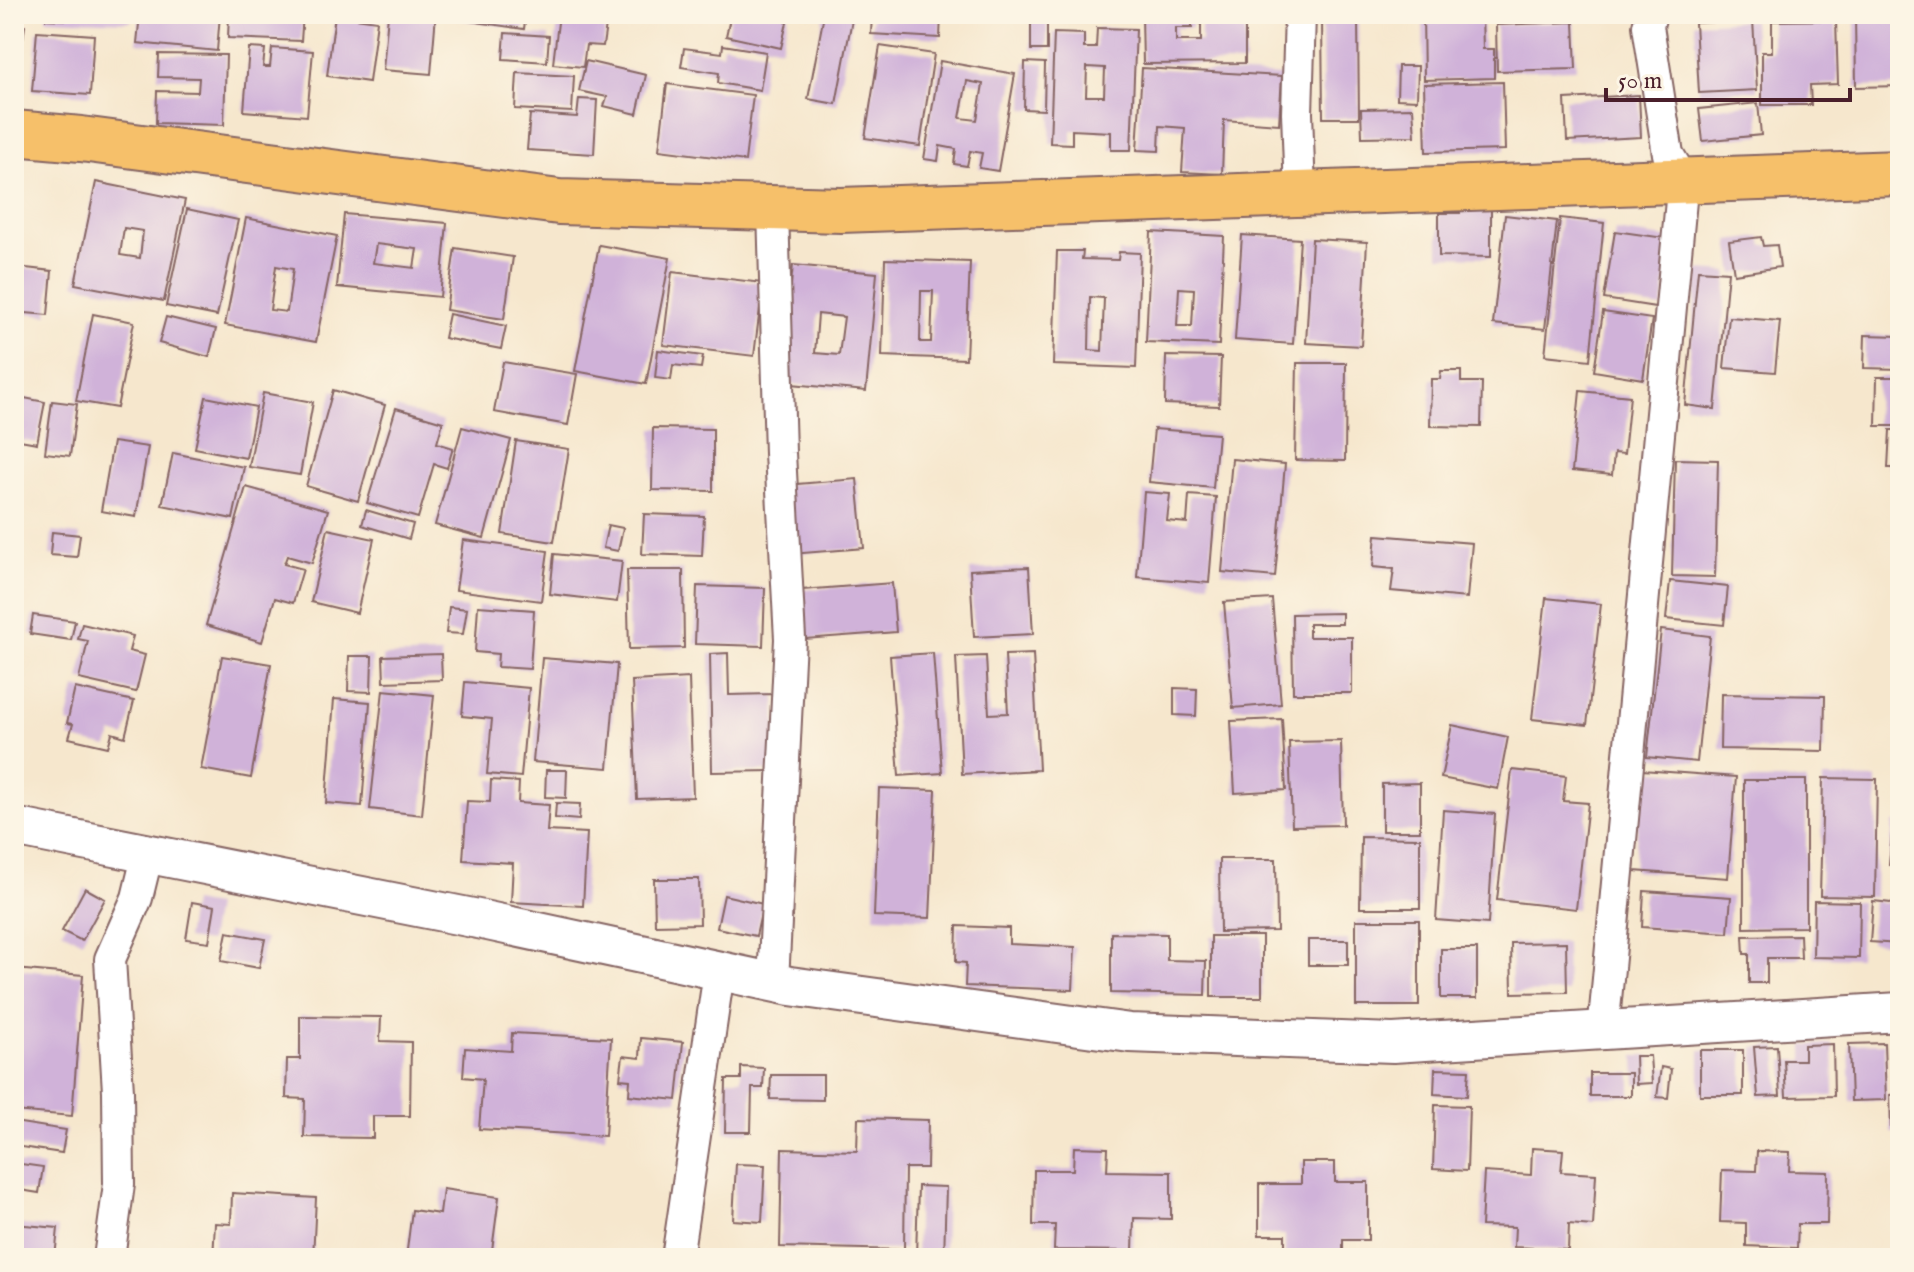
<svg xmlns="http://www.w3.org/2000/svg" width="1914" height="1272" font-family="'IM FELL English',serif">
<rect width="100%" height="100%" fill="#fcf5e5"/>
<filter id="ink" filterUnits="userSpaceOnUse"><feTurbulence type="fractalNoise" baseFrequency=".0125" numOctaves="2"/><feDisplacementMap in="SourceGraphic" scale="16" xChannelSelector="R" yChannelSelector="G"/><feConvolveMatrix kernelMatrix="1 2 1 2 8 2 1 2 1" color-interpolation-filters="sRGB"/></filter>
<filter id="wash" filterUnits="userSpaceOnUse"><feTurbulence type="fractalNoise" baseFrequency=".006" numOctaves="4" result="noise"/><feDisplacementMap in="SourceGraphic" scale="32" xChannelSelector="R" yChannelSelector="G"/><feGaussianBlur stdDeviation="1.8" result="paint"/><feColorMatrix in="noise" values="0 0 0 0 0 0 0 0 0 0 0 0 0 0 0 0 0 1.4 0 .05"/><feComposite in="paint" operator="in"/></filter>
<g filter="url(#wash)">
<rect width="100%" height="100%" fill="#f6e7cd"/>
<g id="blocks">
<path fill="#d0b2d9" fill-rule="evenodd" d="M46,14h85v8l-85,-3z
M140,14h80l-3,37 -80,-8z
M229,14h74l-2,27 -73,-3z
M388,14h48l-5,60 -48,-4z
M442,14h84l-2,15 -83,-12z
M559,14l48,4 -4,28 -17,-1 -3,22 -30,-3z
M608,14h32l-2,8z
M731,14h58l-8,34 -55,-12z
M824,14h29l-17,90 -28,-5z
M872,14h69l-1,24 -69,-4z
M1031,14h16v36h-16z
M1052,14h76v6l-76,2z
M1142,14h50v14h-16v13h25v-25l44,-2v49l-102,1z
M1423,14h59l1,35h11v29l-70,2z
M1855,14h45v72l-44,1z
M335,15l42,6 -8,61 -42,-6z
M1322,18h36l1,100h-36z
M1753,20l4,70 -58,3 -4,-70z
M1836,20l2,64 -28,1 1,20h-49v-53h10v-31z
M1574,22l2,47 -79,2 -1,-46z
M14,24l11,2 -9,60h-2z
M1097,28l39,1 -5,121h-20v-18l-39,-2v14l-22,-1 4,-110 30,1v14h12zM1087,67l18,1 -1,28h-18z
M37,31l57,4 -4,60 -58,-4z
M505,33l44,3 -2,26 -44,-3z
M723,45l43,7 -6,38 -42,-7 1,-10 -38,-6 3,-19 38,5z
M880,46l54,8 -14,92 -55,-8z
M249,48l16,1 -2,18h7l2,-19 41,3 -6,65 -63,-5z
M159,54l67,1 -2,70 -68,-2 1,-32 41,1 1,-14 -41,-1z
M586,61l60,14 -9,39 -33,-8 3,-9 -28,-6z
M940,61l75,13 -17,97 -19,-3 3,-15 -12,-2 -3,15 -13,-2 2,-15 -16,-3 -2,15 -14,-2zM967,81l16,3 -6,36 -17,-2z
M1025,62l20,1 -1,47 -20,-1z
M1398,66h20l-1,34 -20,-1z
M1142,68l140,8 -3,48 -55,-4 -2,54 -40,-2 3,-44 -25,-2 -1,25 -22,-1z
M517,73l57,3 -2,36 -57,-3z
M1503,82l2,68 -79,2 -2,-68z
M667,84l86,11 -8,66 -86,-11z
M1639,95l2,42 -74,4 -2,-42z
M579,99l18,1 -3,54 -67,-4 3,-36 47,3z
M1758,103l3,32 -58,6 -4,-32z
M1413,108l2,28 -53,1 -1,-28z
M96,182l89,18 -21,101 -89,-17zM124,228l19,3 -3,27 -20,-3z
M1460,208l31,1v48l-52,-1v-43h21z
M187,209l51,11 -21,96 -51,-10z
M344,214l103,9 -7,74 -103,-10zM376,244l41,5 -3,19 -41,-5z
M1505,215l52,6 -12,108 -52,-5z
M246,218l91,18 -21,106 -91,-17zM276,266l17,3 -6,43 -17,-2z
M1560,218l44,5 -14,137 -45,-5z
M1615,231l57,8 -10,69 -58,-9z
M1151,232l73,4 -5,109 -73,-3zM1179,288l15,1 -2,37h-15z
M1242,235l58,4 -7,105 -58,-4z
M1761,237l2,9 14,-1 3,22 -46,7 -5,-33z
M1312,239l55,3 -6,104 -55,-3z
M599,245l71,13 -24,126 -71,-13z
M455,248l58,9 -9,62 -58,-9z
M1057,251h26l-1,8 36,1 1,-8 21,1 -4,115 -83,-3zM1090,297l14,1 -2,53 -13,-1z
M885,259l85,3 -4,97 -84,-3zM921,291h12l-2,51h-11z
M793,265l84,8 -11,118 -85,-8zM818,314l26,3 -5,38 -24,-2z
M17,267l35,4 -4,44 -34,-3z
M1698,270l30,2 -13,137 -30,-4z
M672,272l91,11 -9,73 -91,-11z
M1603,312l49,7 -9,60 -49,-8z
M93,314l41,8 -17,86 -41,-7z
M449,314l57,12 -5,23 -57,-11z
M166,317l50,12 -7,28 -50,-14z
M1729,317l51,4 -5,51 -51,-4z
M1865,335l35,1v33l-36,-1z
M658,350l45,6 -2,12 -28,-3 -2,15 -16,-2z
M1166,356l55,1 -2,49 -54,-2z
M503,362l74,12 -9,51 -74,-13z
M1297,363h49l-1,98 -50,-1z
M1441,371h20v11h21l-1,45 -51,-1 1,-47h9z
M1877,377h23v49h-24z
M333,390l52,15 -27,96 -52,-15z
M1580,391l50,5 -6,58 -10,-1 -2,22 -40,-4z
M263,393l50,9 -13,73 -51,-8z
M14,396l31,6 -8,41 -23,-4z
M206,397l50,10 -10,51 -51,-10z
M52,401l25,3 -7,52 -25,-3z
M396,408l47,14 -6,21 16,5 -6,20 -13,-4 -16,54 -51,-15z
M462,427l49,13 -27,98 -49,-13z
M653,428l60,1v62l-61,-1z
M1154,429l64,5 -5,54 -64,-6z
M1890,430h10v38h-12z
M516,441l53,8 -15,93 -52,-8z
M113,442l35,5 -12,70 -35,-6z
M173,453l71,14 -11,52 -71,-14z
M1232,459l53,5 -10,113 -53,-5z
M1675,459l43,1 -3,117 -43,-1z
M857,479l7,69 -73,6 -6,-69z
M246,487l82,23 -16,53 -25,-7 -3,8 19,5 -10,34 -18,-5 -13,44 -56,-17z
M1144,492l26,2 -3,27 20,2 2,-28 27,2 -7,86 -72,-6z
M366,510l47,14 -4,15 -47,-14z
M644,514l60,2 -2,40 -60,-2z
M608,525l15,3 -5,23 -15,-3z
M328,529l46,10 -17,74 -46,-11z
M52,532l28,3 -3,22 -27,-2z
M1376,535l96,8 -5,55 -76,-7 3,-22 -21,-2z
M463,540l85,11 -7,50 -85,-11z
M554,554l68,7 -5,41 -67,-8z
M1029,567l4,67 -59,3 -4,-67z
M627,570h56l1,78 -55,1z
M1670,581l58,6 -4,38 -58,-6z
M892,583l4,49 -91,7 -3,-49z
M697,586l68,2 -2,58 -68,-2z
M1546,598l55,6 -14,121 -55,-6z
M1272,599l9,105 -48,4 -9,-106z
M478,606l56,4 -4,59 -33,-2 1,-13 -23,-2z
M449,607l18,2 -4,25 -17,-1z
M1342,613v11h-33v13h43v56h-59l-1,-79z
M33,615l42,6 -4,19 -41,-6z
M82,624l51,12 -4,15 16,4 -9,37 -57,-13 9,-38 -10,-2z
M1661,630l49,6 -13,126 -50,-5z
M728,653l1,42 46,-1 2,77 -65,1 -2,-118z
M933,653l9,120 -43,3 -9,-120z
M441,654l1,26 -58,2 -1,-26z
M1033,654l6,116 -77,4 -6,-117 30,-1 3,58 19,-1 -3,-58z
M222,656l49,8 -20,114 -50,-9z
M349,656h23l-1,36 -23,-1z
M542,658l75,6 -9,104 -75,-6z
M689,678l4,119 -56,2 -5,-118z
M465,682l64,6 -8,89 -34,-3 5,-55 -30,-3z
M75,688l59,13 -9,36 -13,-4 -4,14 -39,-9 4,-14 -6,-1z
M1174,688l23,1 -1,27 -22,-1z
M383,690l51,5 -12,120 -52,-6z
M1721,694l104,2 -1,55 -104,-2z
M334,699l36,3 -8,104 -36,-3z
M1282,719l4,71 -51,3 -4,-72z
M1452,725l56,12 -10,52 -57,-11z
M1341,741l2,84 -51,1 -3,-84z
M546,770h21l-1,28 -21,-1z
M1512,770l54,6 -3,25 25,2 -12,106 -79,-9z
M1642,770l94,7 -8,101 -94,-7z
M1823,778l54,1 -2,118 -55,-1z
M491,780l28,2 -1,21 31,2 -2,26 40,2 -4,73 -72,-4 2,-39 -50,-3 4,-59 23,1z
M1744,780h62v147l-62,1z
M1420,783v48h-38v-47z
M879,788l57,2 -6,128 -56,-2z
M556,803l24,1 -1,16 -24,-2z
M1443,810l52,4 -7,110 -52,-4z
M1893,823l7,1v42l-11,-1z
M1361,837l59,1v70h-60z
M1219,859h57l1,72 -57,1z
M654,879h45l1,45 -45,1z
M85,888l20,11 -23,42 -20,-10z
M1644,891l87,6 -3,36 -86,-6z
M724,895l39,9 -7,32 -39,-8z
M1814,901l46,1 -1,56 -46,-1z
M1873,901l27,3v40l-30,-2z
M192,902l23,4 -6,36 -23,-3z
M1356,920h63v86h-63z
M957,926l52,2v16l66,3 -2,43 -108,-4 1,-23 -10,-1z
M227,932l38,7 -6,29 -38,-7z
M1111,933l56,1v26l39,1 -1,34 -94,-2z
M1800,935l1,23h-34v25h-18v-29h-5l-1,-18z
M1211,936h51v61h-51z
M1308,940h40v25h-40z
M1566,942l1,50 -55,1 -1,-50z
M1441,949h36v49h-36z
M14,969l69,6 -11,141 -58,-5z
M300,1016l81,1 -1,24 31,1 -1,74h-37v22l-69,-1 1,-38 -19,-1 1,-39h13z
M512,1033l99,5 -6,98 -126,-7 4,-50 -20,-2 2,-29 46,3z
M641,1038l42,4 -6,58 -48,-5 1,-15 -10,-1 3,-23 17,2z
M1884,1043l2,57 -35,1 -2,-57z
M1833,1044l1,52 -48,1 -2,-37h20v-15z
M1777,1046l3,50 -22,1 -4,-50z
M1700,1050h43v45h-43z
M1900,1055v20l-7,1 -2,-20z
M1635,1056h15l2,27 -16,1z
M741,1067l23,1 -1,20h-11l-1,44h-26l1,-53h15z
M1661,1067l10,2 -3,29 -11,-1z
M1435,1069l34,1 -2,26 -33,-2z
M1590,1073h41v23h-41z
M771,1075h52v25l-53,-1z
M1900,1094v38h-9l-1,-37z
M1435,1105l34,1 -2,65 -34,-2z
M858,1118l70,2 -1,48h-22l-1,82 -124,-3 2,-98 75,2z
M14,1122l52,8 -4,23 -48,-7z
M1074,1147l34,1 -1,23 64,1v47l-37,-1 -1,33 -79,-1 1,-25h-22l1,-55h39z
M1532,1148l31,2 -2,22 35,2 -3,52 -24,-2 -1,26 -54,-3 1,-20 -34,-1 3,-54 47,3z
M1757,1151l33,1 -1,19 39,1 -1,52h-29l-1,24 -51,-2v-23l-26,-1 2,-52 34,1z
M1301,1162h34v20h33v58h-25v18h-58v-23h-26v-51h42z
M14,1163l29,4 -4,26 -25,-4z
M736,1164l29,1 -3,57 -29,-2z
M918,1186l28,1 -2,71h-28z
M443,1189l56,8 -8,61h-85l6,-48 28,4z
M232,1193l84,5 -3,60h-100l2,-35 16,1z
M14,1224l44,4 -3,30h-41z"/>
</g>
</g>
<g filter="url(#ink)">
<use href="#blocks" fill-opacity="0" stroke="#866564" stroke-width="2"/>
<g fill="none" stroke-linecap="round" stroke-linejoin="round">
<defs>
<path id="minor" d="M1300,192l-3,-79 3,-99
M773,209l7,244 10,186 -17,343
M1603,1032l80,-853 -15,-25 -20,-128 3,-12
M109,1258l10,-74 -1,-93 -8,-132 27,-61 11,-45
M677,1258l42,-286"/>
<path id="tertiary" d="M14,827l469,93 307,66 340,47 263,10 507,-31"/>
<path id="primary" d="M14,133l67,6 478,63 282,8 1059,-37"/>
</defs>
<use href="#minor" stroke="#866564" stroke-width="34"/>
<use href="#tertiary" stroke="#866564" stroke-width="42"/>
<use href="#primary" stroke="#866564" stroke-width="48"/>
<use href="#minor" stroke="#fff" stroke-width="30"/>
<use href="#tertiary" stroke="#fff" stroke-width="38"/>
<use href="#primary" stroke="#f6c06b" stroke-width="44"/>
</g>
</g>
<rect width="1914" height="1272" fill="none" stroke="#fcf5e5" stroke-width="48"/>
<path d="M1606 88v12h244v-12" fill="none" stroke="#4a1f2b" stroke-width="4"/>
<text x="1618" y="88" font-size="24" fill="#4a1f2b" stroke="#fcf5e5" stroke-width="6" paint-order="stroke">50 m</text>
</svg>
